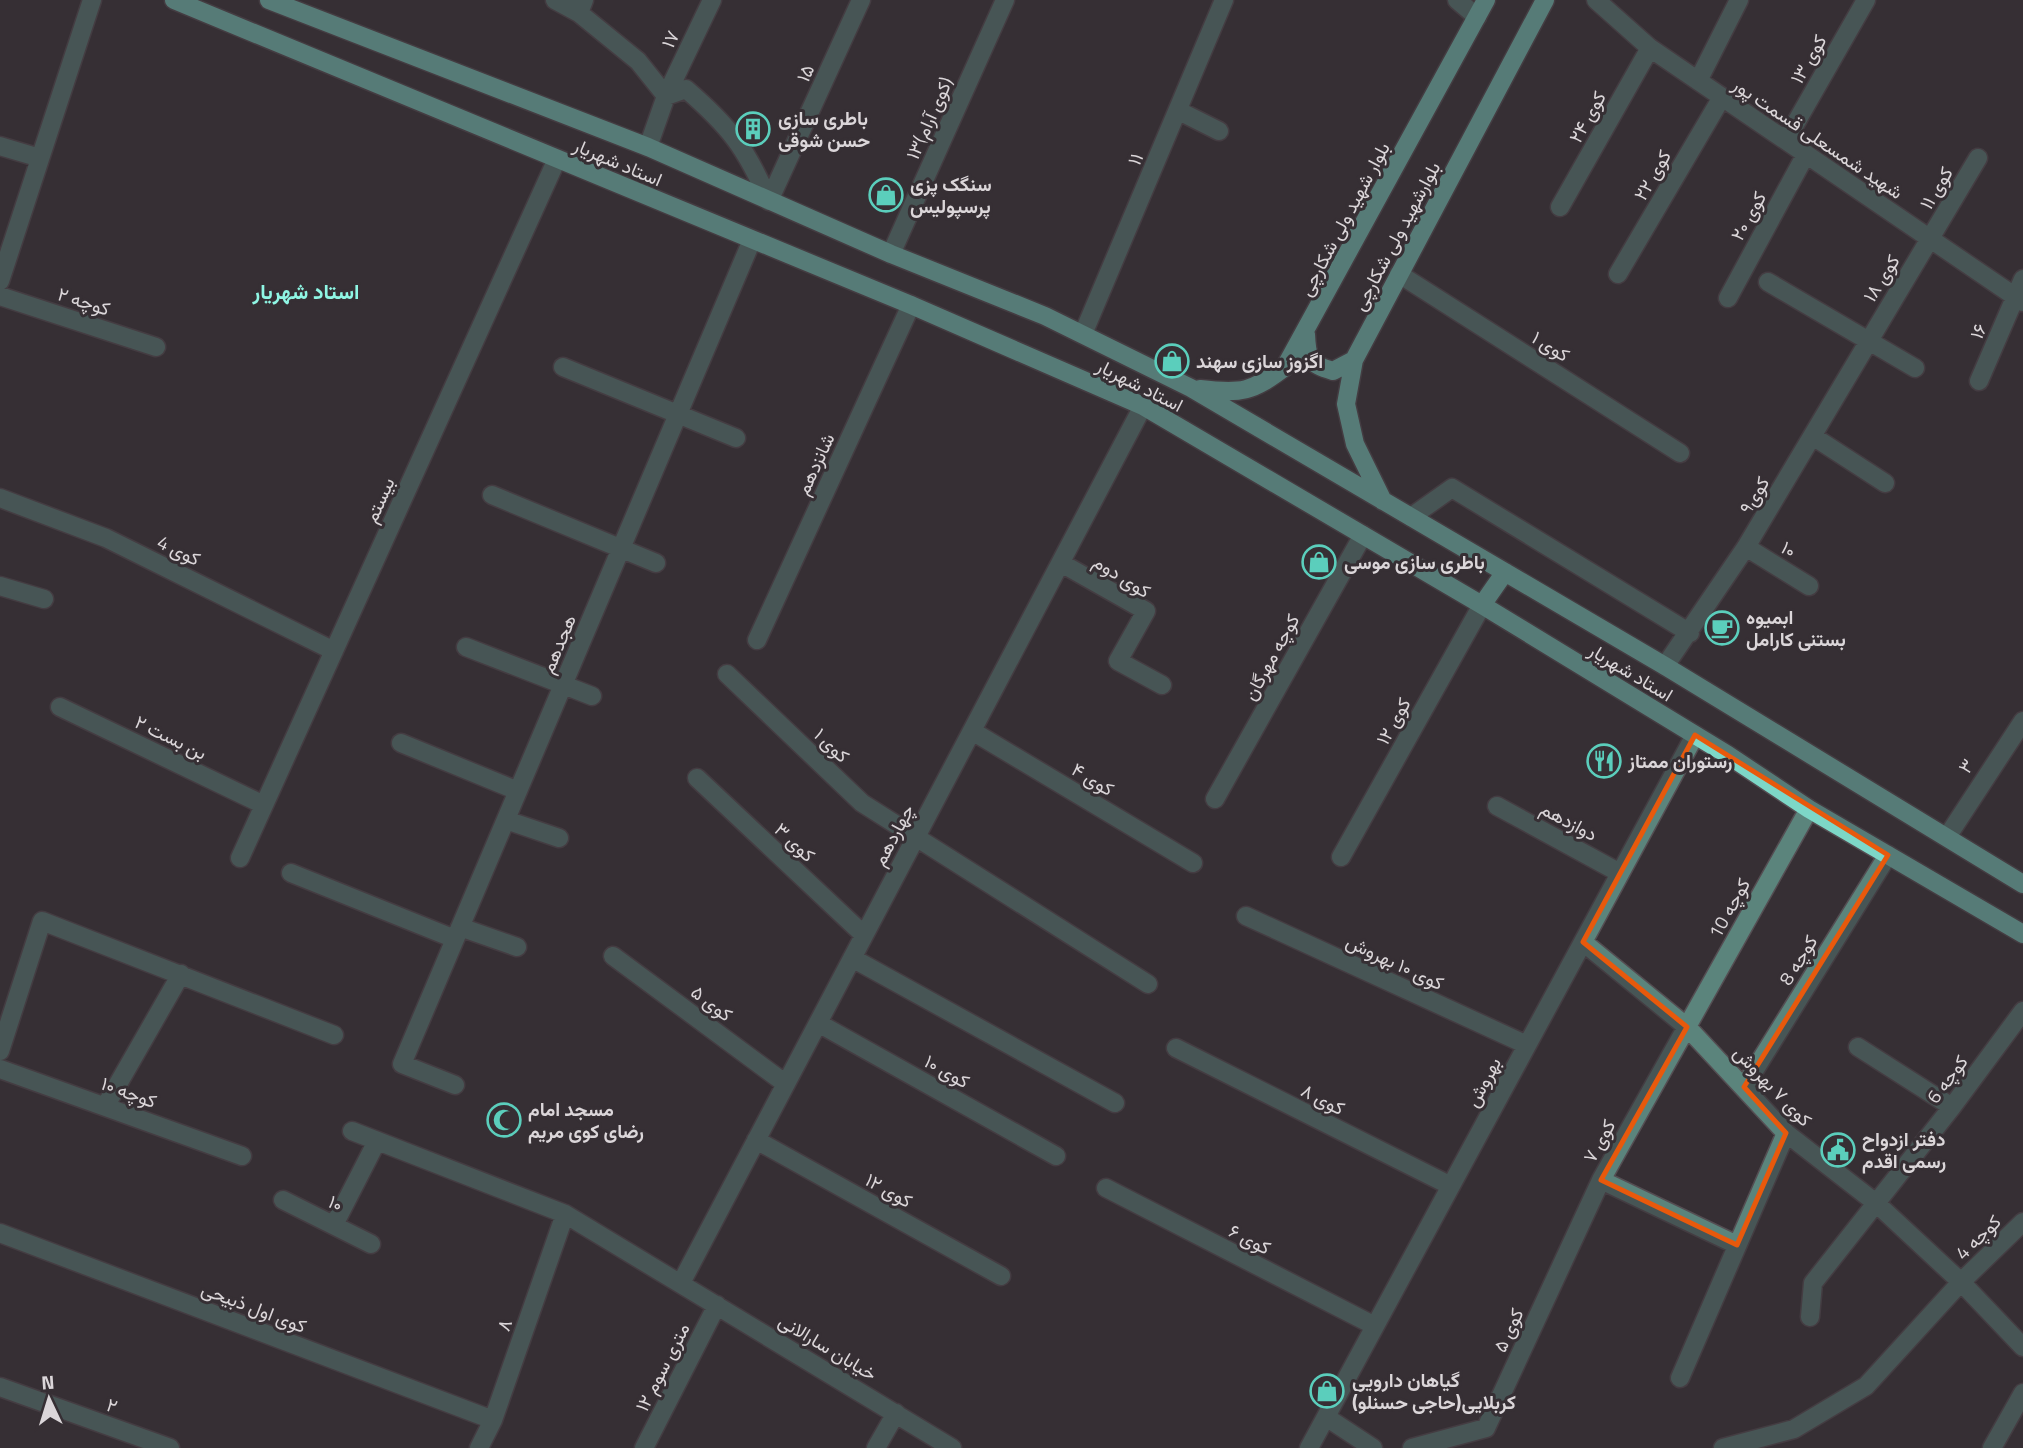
<svg xmlns="http://www.w3.org/2000/svg" width="2023" height="1448" font-family="'Titillium Web',Vazirmatn,sans-serif">
<rect width="100%" height="100%" fill="#362f34"/>
<g fill="none" stroke-linecap="round" stroke-linejoin="round">
<defs>
<path id="minor" d="M555,0l24,13
M584,0l-5,13 59,48 28,35 -18,51
M1457,0l20,17
M1596,0l54,48 373,254
M1698,81l41,-81
M666,96l20,-7c44,38 60,59 83,112
M666,96l46,-96
M1179,111l40,20
M1786,140l80,-140
M0,146l40,12
M769,201l92,-201
M1560,207l90,-159
M891,254l114,-254
M1399,274l281,179
M1618,274l104,-177
M0,281l92,-281
M1768,282l147,86
M0,296l156,51
M1728,298l78,-144
M1083,334l141,-334
M563,367l173,71
M1979,381l44,-102
M1814,437l71,46
M492,495l164,68
M0,498l106,40 228,113
M1411,517l41,-29 238,145
M1746,547l63,39
M1061,563l85,48 -28,50 44,24
M0,586l44,13
M757,640l154,-335
M466,647l126,49
M1665,666l81,-119 232,-389
M727,674l135,129 286,181
M60,707l204,98
M972,731l221,132
M401,743l117,48
M697,778l167,157
M1215,799l148,-264
M1497,806l123,67
M506,820l53,18
M1947,837l76,-116
M1341,857l141,-252
M240,858l317,-699
M291,873l164,66
M1246,916l281,129
M460,927l57,20
M1583,942l104,85 99,106 90,70 85,79 62,65
M613,956l173,128
M852,958l263,145
M818,1023l238,133
M1858,1047l94,60
M1176,1048l275,138
M0,1051l42,-130 292,114
M0,1069l242,87
M455,1085l-53,-21 350,-824
M1744,1087l144,-232
M106,1105l75,-131
M352,1131l213,83 387,234
M756,1140l245,136
M1106,1188l269,138
M283,1200l88,44
M334,1225l43,-84
M0,1233l493,187
M1737,1245l-136,-65 208,-371
M681,1283l462,-877
M1810,1317l3,-34 139,-176 71,-96
M1680,1378l106,-245
M0,1387l170,61
M1326,1417l47,31
M479,1448l14,-28 72,-206
M644,1448l73,-143
M876,1448l20,-35
M1309,1448l386,-713
M1412,1448l74,-20 115,-248
M1723,1448l71,-19 72,-43 95,-104 62,-60
M1992,1448l31,-55"/>
<path id="major" d="M174,0l737,305 232,101 339,199 246,150 81,54 214,125
M269,0l379,147 243,107 154,62 146,72 474,278 358,218
M1306,334c1,25 3,30 27,37l21,-11
M1200,389c42,5 52,3 85,-22l201,-367
M1383,501l-28,-57 -9,-40 8,-44 191,-360
M1482,605l23,-33"/>
</defs>
<use href="#minor" stroke="#544d52" stroke-width="21"/>
<use href="#major" stroke="#544d52" stroke-width="21"/>
<use href="#minor" stroke="#5b847c" stroke-width="18"/>
<use href="#major" stroke="#7dd7c7" stroke-width="18"/>
</g>
<path d="M0 0H2023V1448H0ZM1695,735l193,120 -144,232 42,46 -49,112 -136,-65 86,-153 -104,-85z" fill="#362f34" fill-opacity=".55" fill-rule="evenodd"/>
<path fill="none" stroke="#e8590c" stroke-width="5" stroke-linejoin="round" d="M1695,735l193,120 -144,232 42,46 -49,112 -136,-65 86,-153 -104,-85z"/>
<defs>
<symbol id="building-ring" viewBox="-11 -11 22 22"><circle r="9.5" fill="#362f34" stroke="#5bcebc" stroke-width="1.5"/><path d="M-4-6H4V6H1V3H-1V6H-4ZM-2.5-4.3h1.7v1.8h-1.7ZM.8-4.3h1.7v1.8H.8ZM-2.5-1h1.7V.8h-1.7ZM.8-1h1.7V.8H.8Z" fill="#5bcebc"/></symbol>
<symbol id="shop-ring" viewBox="-11 -11 22 22"><circle r="9.5" fill="#362f34" stroke="#5bcebc" stroke-width="1.5"/><path d="M-5-2.5h2.3a2.7 3.5 0 0 1 5.4 0H5L5.5 6h-11ZM-1.5-2.5h3a1.5 2.3 0 0 0-3 0Z" fill="#5bcebc"/></symbol>
<symbol id="cafe-ring" viewBox="-11 -11 22 22"><circle r="9.5" fill="#362f34" stroke="#5bcebc" stroke-width="1.5"/><path d="M-5.5-4.5H6V0H3Q3 3.5 0 3.5H-2.5Q-5.5 3.5-5.5 0ZM3-3.2v2h1.7v-2ZM-6 4.5H4V6H-6Z" fill="#5bcebc"/></symbol>
<symbol id="restaurant-ring" viewBox="-11 -11 22 22"><circle r="9.5" fill="#362f34" stroke="#5bcebc" stroke-width="1.5"/><path d="M-5-6h1v4h1v-4h1v4h1v-4h1v5L-1.5 .5V6h-2V.5L-5-1ZM5-6V6H3V1.5H1.5Q1.5-4 5-6Z" fill="#5bcebc"/></symbol>
<symbol id="mosque-ring" viewBox="-11 -11 22 22"><circle r="9.5" fill="#362f34" stroke="#5bcebc" stroke-width="1.5"/><path d="M3.5-4.9A6 6 0 1 0 3.5 4.9A5 5 0 1 1 3.5-4.9Z" fill="#5bcebc"/></symbol>
<symbol id="civic-ring" viewBox="-11 -11 22 22"><circle r="9.5" fill="#362f34" stroke="#5bcebc" stroke-width="1.5"/><path d="M-.6-6.5H3V-4.5H.6V-3L4-1V1h2V6H-6V1h2V-1L-.6-3ZM-1.2 2.5V6h2.4V2.5Z" fill="#5bcebc"/></symbol>
</defs>
<g fill-rule="evenodd">
<use href="#building-ring" x="734" y="110" width="38" height="38"/>
<use href="#shop-ring" x="867" y="176" width="38" height="38"/>
<use href="#shop-ring" x="1153" y="342" width="38" height="38"/>
<use href="#shop-ring" x="1300" y="543" width="38" height="38"/>
<use href="#cafe-ring" x="1703" y="609" width="38" height="38"/>
<use href="#restaurant-ring" x="1585" y="742" width="38" height="38"/>
<use href="#mosque-ring" x="485" y="1101" width="38" height="38"/>
<use href="#civic-ring" x="1819" y="1131" width="38" height="38"/>
<use href="#shop-ring" x="1308" y="1372" width="38" height="38"/>
</g>
<g text-anchor="middle" stroke-width="6" stroke-linejoin="round" paint-order="stroke">
<g font-size="19" fill="#dbd6d9" stroke="#362f34">
<text transform="translate(670 39) rotate(-65)" y="7">۱۷</text>
<text transform="translate(1808 59) rotate(-60)" y="7">کوی ۱۳</text>
<text transform="translate(805 73) rotate(-66)" y="7">۱۵</text>
<text transform="translate(1587 117) rotate(-61)" y="7">کوی ۲۴</text>
<text transform="translate(929 118) rotate(-66)" y="7">۱۳(کوی آرام)</text>
<text transform="translate(1818 138) rotate(34)" y="7">شهید شمسعلی قسمت پور</text>
<text transform="translate(1135 159) rotate(-67)" y="7">۱۱</text>
<text transform="translate(618 162) rotate(23)" y="7">استاد شهریار</text>
<text transform="translate(1652 175) rotate(-60)" y="7">کوی ۲۲</text>
<text transform="translate(1936 188) rotate(-59)" y="7">کوی ۱۱</text>
<text transform="translate(1748 216) rotate(-61)" y="7">کوی ۲۰</text>
<text transform="translate(1344 219) rotate(-62)" y="7">بلوار شهید ولی شکارچی</text>
<text transform="translate(1396 236) rotate(-62)" y="7">بلوارشهید ولی شکارچی</text>
<text transform="translate(1881 278) rotate(-58)" y="7">کوی ۱۸</text>
<text transform="translate(84 301) rotate(18)" y="7">کوچه ۲</text>
<text transform="translate(1978 331) rotate(-67)" y="7">۱۶</text>
<text transform="translate(1551 346) rotate(32)" y="7">کوی ۱</text>
<text transform="translate(1140 385) rotate(27)" y="7">استاد شهریار</text>
<text transform="translate(815 464) rotate(-65)" y="7">شانزدهم</text>
<text transform="translate(1754 495) rotate(-59)" y="7">کوی۹</text>
<text transform="translate(379 500) rotate(-66)" y="7">بیستم</text>
<text transform="translate(1789 549) rotate(31)" y="7">۱۰</text>
<text transform="translate(179 550) rotate(26)" y="7">کوی 4</text>
<text transform="translate(1122 576) rotate(32)" y="7">کوی دوم</text>
<text transform="translate(558 644) rotate(-67)" y="7">هجدهم</text>
<text transform="translate(1271 657) rotate(-61)" y="7">کوچه مهرگان</text>
<text transform="translate(1631 672) rotate(31)" y="7">استاد شهریار</text>
<text transform="translate(1393 721) rotate(-61)" y="7">کوی ۱۲</text>
<text transform="translate(171 737) rotate(26)" y="7">بن بست ۲</text>
<text transform="translate(832 745) rotate(44)" y="7">کوی ۱</text>
<text transform="translate(1966 766) rotate(-56)" y="7">۳</text>
<text transform="translate(1093 779) rotate(31)" y="7">کوی ۴</text>
<text transform="translate(1569 821) rotate(28)" y="7">دوازدهم</text>
<text transform="translate(893 835) rotate(-62)" y="7">چهاردهم</text>
<text transform="translate(795 842) rotate(43)" y="7">کوی ۳</text>
<text transform="translate(1729 908) rotate(-61)" y="7">کوچه 10</text>
<text transform="translate(1798 960) rotate(-58)" y="7">کوچه 8</text>
<text transform="translate(1395 962) rotate(25)" y="7">کوی ۱۰ بهروش</text>
<text transform="translate(712 1003) rotate(37)" y="7">کوی ۵</text>
<text transform="translate(947 1071) rotate(29)" y="7">کوی ۱۰</text>
<text transform="translate(1947 1079) rotate(-53)" y="7">کوچه 6</text>
<text transform="translate(1483 1082) rotate(-62)" y="7">بهروش</text>
<text transform="translate(1773 1086) rotate(46)" y="7">کوی ۷ بهروش</text>
<text transform="translate(129 1092) rotate(20)" y="7">کوچه ۱۰</text>
<text transform="translate(1323 1099) rotate(27)" y="7">کوی ۸</text>
<text transform="translate(1599 1141) rotate(-61)" y="7">کوی ۷</text>
<text transform="translate(889 1190) rotate(29)" y="7">کوی ۱۲</text>
<text transform="translate(336 1203) rotate(26)" y="7">۱۰</text>
<text transform="translate(1978 1237) rotate(-44)" y="7">کوچه 4</text>
<text transform="translate(1250 1239) rotate(27)" y="7">کوی ۶</text>
<text transform="translate(254 1307) rotate(21)" y="7">کوی اول ذبیحی</text>
<text transform="translate(504 1325) rotate(-71)" y="7">۸</text>
<text transform="translate(1508 1330) rotate(-65)" y="7">کوی ۵</text>
<text transform="translate(828 1347) rotate(31)" y="7">خیابان سارالانی</text>
<text transform="translate(662 1367) rotate(-63)" y="7">۱۲ متری سوم</text>
<text transform="translate(112 1405) rotate(20)" y="7">۲</text>
</g>
<g font-size="19" font-weight="bold" fill="#dbd6d9" stroke="#362f34" text-anchor="start">
<text x="778" y="125">باطری سازی<tspan x="778" dy="22">حسن شوقی</tspan></text>
<text x="910" y="191">سنگک پزی<tspan x="910" dy="22">پرسپولیس</tspan></text>
<text x="1196" y="368">اگزوز سازی سهند</text>
<text x="1344" y="569">باطری سازی موسی</text>
<text x="1746" y="624">ابمیوه<tspan x="1746" dy="22">بستنی کارامل</tspan></text>
<text x="1628" y="768">رستوران ممتاز</text>
<text x="528" y="1116">مسجد امام<tspan x="528" dy="22">رضای کوی مریم</tspan></text>
<text x="1862" y="1146">دفتر ازدواح<tspan x="1862" dy="22">رسمی اقدم</tspan></text>
<text x="1352" y="1387">گیاهان دارویی<tspan x="1352" dy="22">کربلایی(حاجی حسنلو)</tspan></text>
</g>
<g font-size="21" font-weight="bold" fill="#8ff6e4" stroke="#362f34">
<text x="306" y="299">استاد شهریار</text>
</g>
</g>
<g transform="translate(49 1399) rotate(356)" stroke="#362f34" stroke-width="5" paint-order="stroke">
<path d="M0-5L12 26L0 18L-12 26Z" fill="#dbd6d9"/>
<text y="-10" font-size="19" font-weight="bold" text-anchor="middle" fill="#dbd6d9">N</text>
</g>
</svg>
